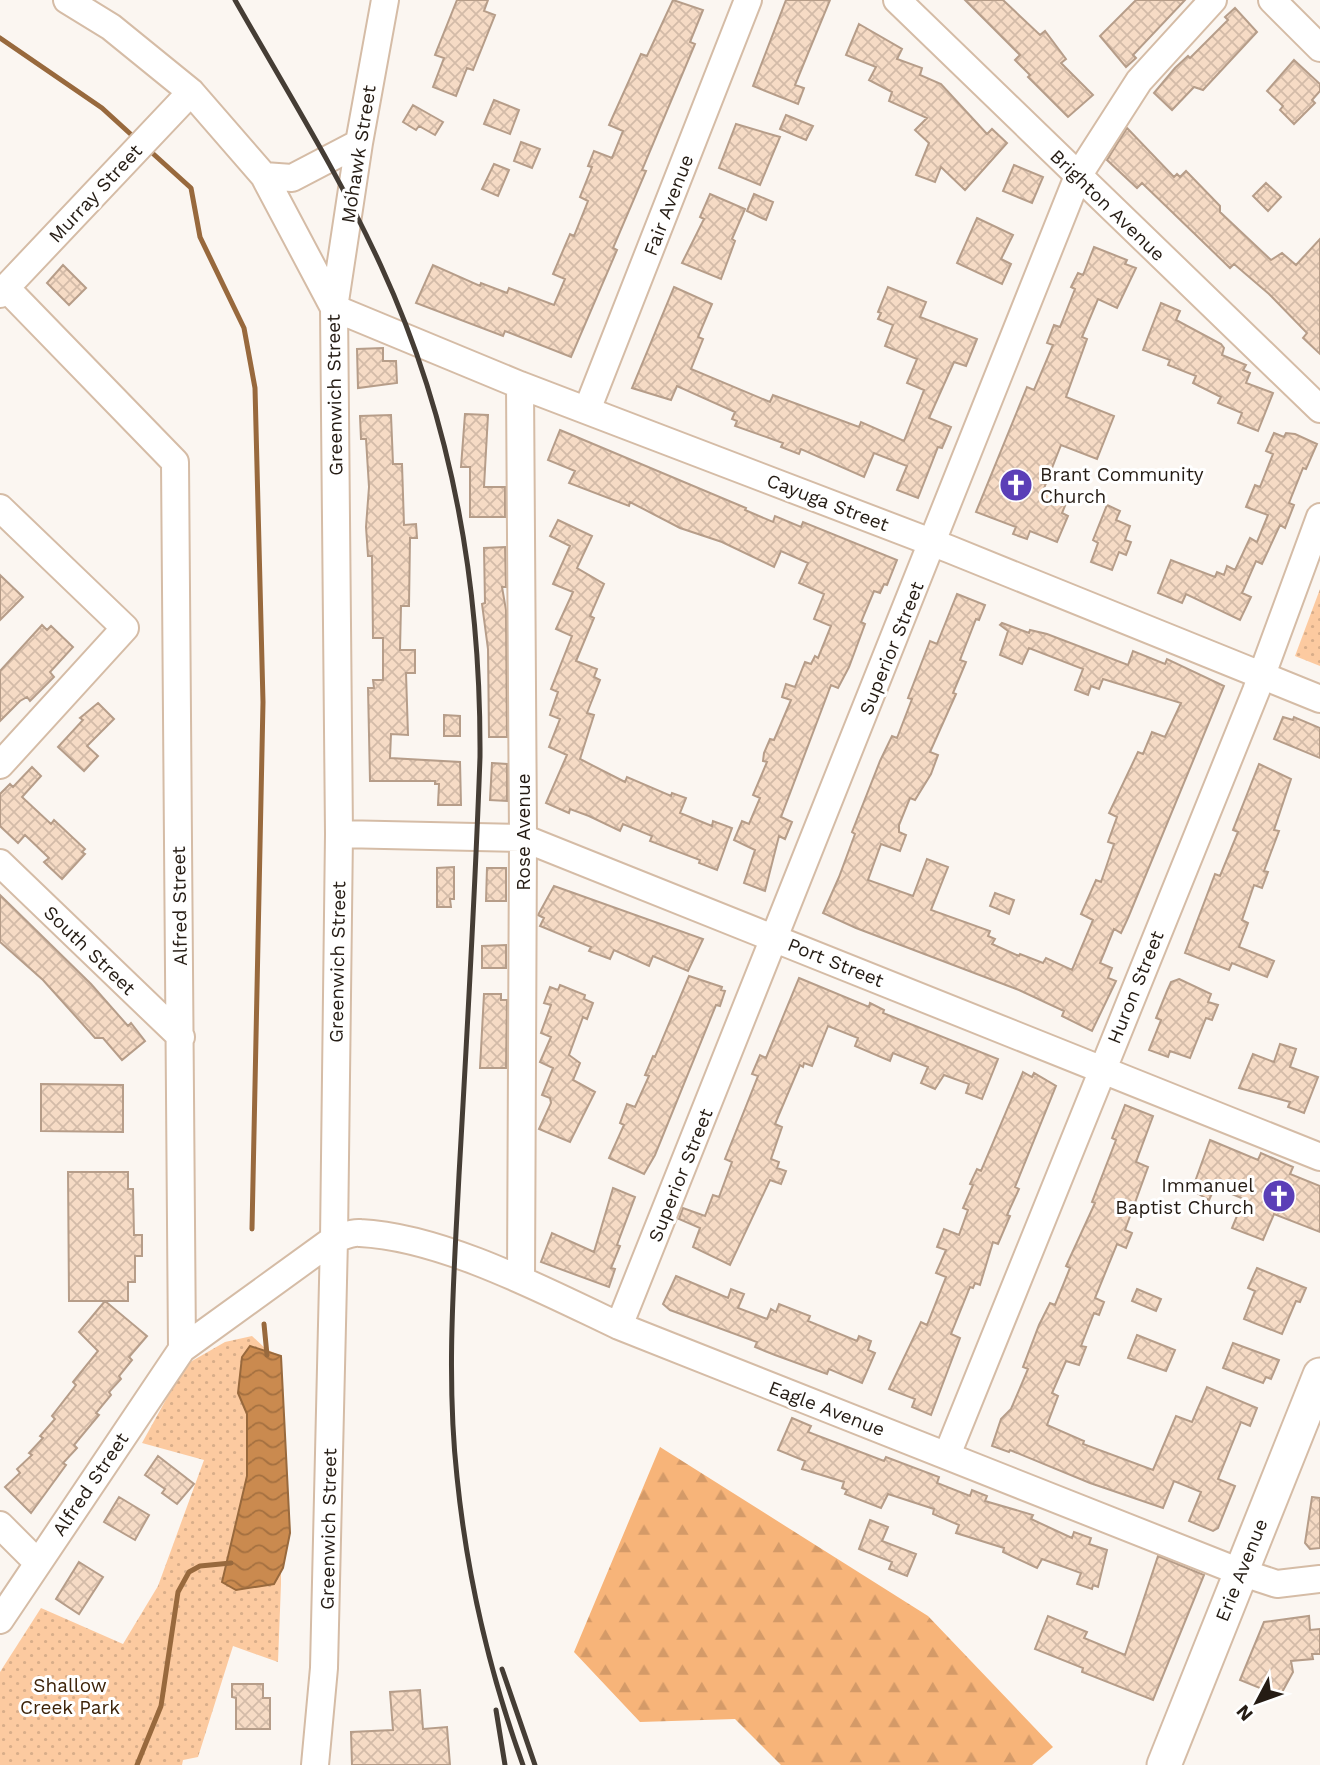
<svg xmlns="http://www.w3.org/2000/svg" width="1320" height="1765" font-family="'Work Sans',sans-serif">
<defs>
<pattern id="grass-dots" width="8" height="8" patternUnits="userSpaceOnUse" patternTransform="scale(1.75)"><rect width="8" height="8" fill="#fccaa0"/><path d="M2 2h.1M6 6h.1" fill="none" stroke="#d8ad89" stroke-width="1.8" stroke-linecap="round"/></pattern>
<pattern id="forest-firs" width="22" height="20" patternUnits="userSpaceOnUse" patternTransform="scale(1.75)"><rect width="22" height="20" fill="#f7b479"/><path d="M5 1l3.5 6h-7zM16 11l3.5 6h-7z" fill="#d49a68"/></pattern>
<pattern id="water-waves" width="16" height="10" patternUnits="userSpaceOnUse" patternTransform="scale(1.75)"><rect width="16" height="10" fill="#ca8a4f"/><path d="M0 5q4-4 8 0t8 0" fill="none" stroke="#a47040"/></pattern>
<pattern id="building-cross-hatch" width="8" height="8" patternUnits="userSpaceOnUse" patternTransform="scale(1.75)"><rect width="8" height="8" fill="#f6dbc5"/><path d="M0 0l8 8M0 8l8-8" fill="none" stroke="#d3bba8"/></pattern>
</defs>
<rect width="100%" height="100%" fill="#fbf6f1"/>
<path fill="url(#grass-dots)" d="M1320,589v77l-25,-10z
M252,1336l14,13 15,7v228l-3,78 -45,-16 -35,111 -15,3 -1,5h-182v-93l41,-64 82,36 35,-58 46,-126 -62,-17 43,-78 40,-23z"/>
<path fill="url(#forest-firs)" d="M660,1447l268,169 125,131 -21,18h-251l-46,-46 -95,3 -66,-70z"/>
<path fill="url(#water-waves)" stroke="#98693d" stroke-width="2" d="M250,1346l31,10 9,177 -7,35 -9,16 -38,6 -14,-8 25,-106v-62l-9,-21 4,-36z"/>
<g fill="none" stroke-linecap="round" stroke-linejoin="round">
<path stroke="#98693d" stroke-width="5" d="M0,38l102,70 34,31
M149,150l42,38 9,49 44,91 11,60 8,314 -11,527
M264,1324l3,31
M137,1765l24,-59 17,-114 11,-20 11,-6 31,-3"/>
</g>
<path fill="url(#building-cross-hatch)" stroke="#b69d89" stroke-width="2" d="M457,0h31l-4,11 11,4 -22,55 -6,-2 -11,28 -23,-9 11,-29 -9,-3z
M673,0l30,10 -13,32 5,2 -53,126 4,1 -33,77 4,2 -46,107 -66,-26 -2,5 -87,-33 17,-38 47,21 1,-3 26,10 2,-5 45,17 11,-26 -12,-5 17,-40 4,2 14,-35 -8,-4 12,-30 -4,-1 6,-15 18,7 11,-27 -14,-6 32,-71 6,2z
M786,0h44l-35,85 9,3 -6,16 -45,-18z
M965,0h38l37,35 5,-4 21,28 -5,4 32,32 -25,22 -40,-40 2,-2 -15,-15 5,-5z
M1136,0h49l-52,55 3,3 -10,9 -26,-31z
M1235,8l22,24 -54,58 -9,-3 -22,23 -18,-17 21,-25 13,-12 2,2 38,-38 -3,-3z
M859,24l43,25 -5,10 25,9 -2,7 21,9 46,50 5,-5 15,14 -42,47 -24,-23 -6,15 -19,-7 13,-32 -14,-13 12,-12 -38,-17 3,-9 -23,-12 7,-13 -30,-12z
M1294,60l26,24v7l-8,9 3,3 -21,21 -14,-14 3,-4 -16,-15z
M494,100l25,10 -9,24 -26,-10z
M413,105l30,17 -8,13 -16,-9 -3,4 -13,-8z
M786,115l27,11 -7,14 -26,-11z
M736,124l44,13 -20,48 -41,-17z
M1127,128l47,49 3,-3 3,3 6,-6 34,35v6l51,48 11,-7 14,12 24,-26v115l-17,-16 4,-5 -38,-39 -35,-30 -4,4 -88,-85 -5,5 -30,-28z
M521,142l19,7 -8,19 -18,-7z
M494,164l15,6 -11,26 -16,-7z
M1014,165l29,12 -11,26 -29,-12z
M1266,183l15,14 -13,14 -15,-15z
M710,194l35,15 -13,30 3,2 -14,38 -39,-16 22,-44 -4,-2z
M754,194l19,8 -7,18 -19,-9z
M977,218l36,17 -12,24 10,5 -9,20 -45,-21z
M1094,247l33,13 -2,4 11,4 -19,40 -19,-9 -16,38 5,2 -21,58 48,19 -17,43 -36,-14 -18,46 24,10 -5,12 6,3 -11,26 -27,-11 -3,8 -14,-5 3,-7 -40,-15 51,-125 7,3 19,-45 -6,-2 7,-18 6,2 15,-38 -4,-2 7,-14 5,2z
M63,265l23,23 -17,17 -22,-22z
M674,287l38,17 -14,33 5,2 -12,30 79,33 3,-7 86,32 2,-5 43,19 20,-51 -17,-7 10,-24 -32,-13 8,-21 -15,-6 3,-6 -3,-1 10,-25 38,15 -6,15 57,22 -11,27 -12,-4 -25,56 22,9 -9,21 -4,-1 -20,51 -21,-8 10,-24 -33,-13 -10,24 -63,-28 -2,5 -18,-7 2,-4 -48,-17 2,-5 -5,-2 3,-7 -58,-26 -6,14 -39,-12z
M1161,303l19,8 -4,9 45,24 3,4 -2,7 24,10 -3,5 7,3 -4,10 27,10 -15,38 -20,-8 4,-10 -24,-10 3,-6 -28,-14 3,-7 -28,-11 2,-5 -27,-10z
M383,348v13h13l1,22 -39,5 -1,-39z
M465,414l23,1 -4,72h21v30h-35v-50h-9z
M391,415l2,49h9l2,61 12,-1 1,14h-7l-1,68h-8l-1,44h15v23h-9l2,62 -17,-1 -1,24 70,4 1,43h-23l1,-21h-4v-3h-65l-2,-93h6l-1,-8h10v-42h-10l-1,-82h-4l-2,-29 3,-40 -3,-48h-5l-1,-23z
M560,430l186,78 -1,2 28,12 2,-6 26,11 2,-5 94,38 -10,25 -3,-1 -4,9 -6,-2 -13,31 4,2 -16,43 -11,21 -7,-3 -50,132 11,5 -7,17 -6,-3 -14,55 -21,-8 11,-33 -21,-10 8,-19 7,3 11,-26 -7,-3 14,-33 -4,-1 1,-8 6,-14 4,1 17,-40 -9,-3 4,-13 9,3 10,-25 6,2 4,-8 3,2 13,-32 -17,-7 10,-25 -25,-11 9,-20 -27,-12 -7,16 -52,-25 -42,-14 -50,-26 -1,4 -60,-23 6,-12 -27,-11z
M1274,433l10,4 2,-4 9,1 22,10 -11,25 -3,-1 -14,35 5,2 -9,23 -5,-3 -18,39 -6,-3 -14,32 9,4 -11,23 -54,-26 -4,9 -24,-10 13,-33 44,17 2,-5 7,3 3,-9 8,4 15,-32 7,4 11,-27 -22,-8 9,-22 5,2 13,-33 -7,-3z
M1107,505l13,6 -4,9 14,6 -5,14 6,2 -5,13 -7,-3 -7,18 -21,-8 7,-19 -5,-3z
M558,520l34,16 -15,32 27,16 -14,32 4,2 -18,43 21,8 -3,8 6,3 -13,33 7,2 -14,44 45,23 2,-5 44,19 1,-3 14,5 -6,15 32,13 1,-5 19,7 -15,42 -18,-7 1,-3 -50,-19 2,-5 -29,-12 -3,7 -31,-15 -19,-7 -1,4 -23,-10 21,-48 -18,-8 11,-28 -10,-4 8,-23 -7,-3 21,-53 -16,-7 17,-37 -20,-8 17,-38 -20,-10z
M505,547l1,40h-4l4,23 1,127h-18l-1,-88 -6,-45 3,-1 -1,-55z
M0,575l23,22 -23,23z
M957,594l28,11 -6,15 -3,-1 -16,41 6,2 -13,31 3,1 -26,58 8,3 -7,19 -16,26 -5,-2 -11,27v7l7,3 -6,16 -19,-7 -13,36 45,16 14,-37 21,8 -17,43 59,21 -2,5 7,3 -3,5 27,12 1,-2 23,9 3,-5 26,12 21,-50 -12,-6 15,-34 5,2 13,-38 -6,-2 9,-25 -8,-4 29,-61 5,2 9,-22 13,5 16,-34 -78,-24 -4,10 -8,-3 -3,9 -13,-5 8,-21 -54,-21 -7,16 -22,-9 8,-24 -8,-6 2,-2 27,10 1,-3 17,4 81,31 5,-14 32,13 2,-5 57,27 -96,232 -7,15 -7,-4 -14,34 12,5 -4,10 8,3 -24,50 -30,-15 2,-5 -45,-21 -163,-62 -33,-15 16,-36 16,-43 -3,-2 28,-71 12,-25 5,2 15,-39 -4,-1 22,-57 7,3z
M42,625l5,5 4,-4 22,21 -23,25 4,5 -24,24 -3,-4 -7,4 -20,20v-50z
M98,703l16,16 -27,27 11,10 -14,15 -26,-24 25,-27 -3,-2z
M444,715l16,1v20h-16z
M1283,717l10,3 1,-3 26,11v30l-46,-19z
M492,763l15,1v37l-17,-1z
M1259,764l32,15 -17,51 5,1 -15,40 4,1 -6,16 -8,-3 -12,35 6,3 -9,24 35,14 -7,16 -35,-14 -3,7 -44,-17 30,-79 5,2 18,-44 -5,-2z
M32,767l9,9 -19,21 29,27 3,-4 31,29 -3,3 3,2 -23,25 -18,-17 5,-4 -24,-23 -7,8 -18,-17v-32l10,-10 3,3z
M454,867v32h-4l1,8h-14v-39z
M487,868h19v33h-20z
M554,886l149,53 -15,32 -35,-15 -4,10 -35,-16 -4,9 -21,-8 2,-4 -51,-21 4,-8 -6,-3z
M995,893l19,7 -5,14 -19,-8z
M0,895l91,89 37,42 3,-3 14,18 -23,19 -19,-22h-8l-52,-58 -43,-38z
M506,945v23h-24v-22z
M689,976l33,11 -1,3 4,1 -5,15 -4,-1 -61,150 -11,19 -35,-16 15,-33 -4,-2 7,-19 8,3 14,-31 -4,-1 8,-19 2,1z
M799,978l70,29 1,-4 14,7 -1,3 115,46 -16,40 -16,-6 3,-9 -25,-9 -9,14 -14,-6 7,-16 -35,-14 -3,8 -35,-15 3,-8 -30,-12 -16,40 -8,-3 -1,4 -3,-2 -25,59 7,3 -11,32 8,3 -2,6 9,3 -5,13 -11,-4 -40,85 -37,-18 7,-19 -21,-9 4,-11 22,8 8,-21 6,2 13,-35 -7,-3 33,-83 -6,-2 8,-19 6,3z
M1179,979l32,15 -3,8 10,3 -6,15 -6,-2 -16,40 -20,-7 -2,6 -19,-7 12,-30 -5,-2 11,-27 4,-9z
M560,985l25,10 -1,4 9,4 -6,16 -4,-2 -14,38 11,8 -7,17 22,12 -25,50 -31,-13 12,-26 -1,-5 -8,-3 11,-27 -13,-6 11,-25 -10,-4 10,-28 -7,-2 6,-16 8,3z
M484,994h17v6h6l-1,68h-26z
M1280,1044l16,5 -6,18 28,10 -14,36 -16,-6 2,-5 -51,-14 14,-34 21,8z
M1023,1072l9,5 2,-4 22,13 -41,101 4,2 -12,26 3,1 -12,28 -5,-2 -13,43 -5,-2 -2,5 -3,-1 -19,47 9,4 -29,77 -19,-8 3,-8 -26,-10 32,-67 6,3 19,-48 -10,-4 10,-23 -9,-3 7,-18 15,6 9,-25 -5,-2 10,-23 -3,-1 7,-15 4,2z
M41,1084l82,1v47l-82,-1z
M1125,1105l28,11 -17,46 12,5 -23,63 7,3 -6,15 -9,-4 -22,54 9,4 -5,13 -5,-2 -13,33 5,1 -7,18 -13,-4 -14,32 6,3 -11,29 37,16 -1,3 70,26 23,-54 16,6 15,-35 50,21 -7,18 -9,-4 -23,57 17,7 -17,42 -5,3 -24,-10 12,-29 -27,-11 -11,27 -73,-25 -80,-33 -1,2 -17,-6 9,-27 10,-10 17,-40 -5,-2 16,-42 11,-22 5,2 15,-37 -4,-2 29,-63 -3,-1 24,-62 -4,-2z
M1210,1140l48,20 3,-7 32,14 -3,7 30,12v46l-46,-18 -11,26 -31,-12 12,-29 -29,-12 -6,13 -17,-10z
M68,1172h60v17h5l1,46h8v21h-7v26h-7v19h-59z
M613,1188l22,9 -18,48 3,1 -9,22 4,1 -6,18 -68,-25 11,-29 42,19z
M1257,1268l49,20 -6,14 -4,-1 -14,33 -38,-15 11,-28 -7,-3z
M676,1276l52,22 3,-9 13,5 -6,14 29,11 4,-10 5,3 3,-8 31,12 -2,5 49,20 2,-5 12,5 -3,9 7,3 -13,30 -33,-14 -2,5 -52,-19 -20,-8 2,-5 -87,-32 -7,-6z
M1137,1289l24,10 -5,12 -24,-10z
M105,1301l42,35 -18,21 3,3 -13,16 2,3 -12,13 2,3 -15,18 3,2 -25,30 3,3 -14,15 3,2 -35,48 -26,-26 15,-14 -3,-4 15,-14 -3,-2 14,-15 -3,-2 15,-17 -3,-3 24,-31 -3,-3 25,-31 -19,-19z
M1137,1335l38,15 -9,21 -38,-13z
M1233,1343l46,17 -8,19 -5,-2 -3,6 -40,-15z
M792,1418l19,8 -3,6 76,29 2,-4 53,20 -2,6 33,13 2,-6 15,6 -2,5 48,14 -2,4 41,19 2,-6 17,6 -2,6 18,6 -9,37 -5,-2 -1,4 -15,-5 4,-11 -39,-14 -5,9 -34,-16 1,-4 -48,-15 3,-8 -26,-11 1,-5 -46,-15 -7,14 -36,-14 2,-4 -5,-2 2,-6 -42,-13 3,-8 -27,-11z
M158,1456l36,28 -17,20 -15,-11 3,-4 -20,-14z
M119,1497l30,18 -14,25 -31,-18z
M1312,1497l8,1v50l-10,1 -5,-6z
M870,1520l18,7 -6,14 34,13 -9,22 -18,-7 3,-7 -33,-13z
M1158,1556l46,19 -51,125 -71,-28 1,-4 -48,-19 13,-33 39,16 -3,6 41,17z
M79,1562l24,15 -24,37 -23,-15z
M1309,1616l1,14 10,-1v25h-8l1,5 -22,2 2,11 -13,24 -40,-16 24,-58z
M232,1684h31v14h7v31h-34v-31l-4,-1z
M420,1690l3,39 24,-2 3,38h-98l-1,-33 42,-2 -3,-38z"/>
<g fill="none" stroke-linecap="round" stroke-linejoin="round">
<defs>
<path id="minor" d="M67,0l44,27 80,65 73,84 70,132 5,526 -5,405 -10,429 -9,97
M897,0l423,409
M1272,0l48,48
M264,176l28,2 67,-35
M0,294l191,-202
M334,308l186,77 429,164 371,150
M334,308l25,-165 26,-143
M520,385l3,453 -2,442
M587,410l161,-410
M0,508l125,120 -125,137
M339,834l184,4 797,319
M0,863l181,174
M619,1326l459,-1150 61,-95 74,-81
M182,1349l152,-110c8,-2 18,-7 26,-6 83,4 185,58 259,93l621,246 37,12 43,-5
M947,1455l309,-764 64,-174
M0,1525l38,38
M0,1620l182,-271 -7,-887 -169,-174"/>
<path id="major" d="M1164,1765l156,-390"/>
</defs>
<use href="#minor" stroke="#d5bca6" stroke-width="30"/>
<use href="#major" stroke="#d5bca6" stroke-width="37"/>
<use href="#minor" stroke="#fff" stroke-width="26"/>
<use href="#major" stroke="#fff" stroke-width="33"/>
<path stroke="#453d35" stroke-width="5" d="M235,0c50,88 104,174 146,266 71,154 100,323 99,491 -5,140 -13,279 -21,418 -5,101 -13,201 -2,302 10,99 32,194 66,288
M502,1669l33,96
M496,1710l9,55"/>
</g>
<defs>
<symbol id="church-disc" viewBox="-11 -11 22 22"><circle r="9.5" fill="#5b3fb7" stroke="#fff"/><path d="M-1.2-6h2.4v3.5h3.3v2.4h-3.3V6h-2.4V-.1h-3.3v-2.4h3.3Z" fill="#fff"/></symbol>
</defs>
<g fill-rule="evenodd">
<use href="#church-disc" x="997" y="466" width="38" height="38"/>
<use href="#church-disc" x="1260" y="1177" width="38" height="38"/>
</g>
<g text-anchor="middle" stroke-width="6" stroke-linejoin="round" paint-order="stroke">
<g font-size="19" fill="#251c14" stroke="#fff">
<text transform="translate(358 154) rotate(-81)" y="7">Mohawk Street</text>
<text transform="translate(95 193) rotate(-47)" y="7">Murray Street</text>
<text transform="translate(668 205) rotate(-69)" y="7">Fair Avenue</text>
<text transform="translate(1108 205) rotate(44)" y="7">Brighton Avenue</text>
<text transform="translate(334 395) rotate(-91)" y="7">Greenwich Street</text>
<text transform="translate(828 502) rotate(21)" y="7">Cayuga Street</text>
<text transform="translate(891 648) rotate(-68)" y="7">Superior Street</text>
<text transform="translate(523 832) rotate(-90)" y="7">Rose Avenue</text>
<text transform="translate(179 906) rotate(-91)" y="7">Alfred Street</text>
<text transform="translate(90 950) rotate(44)" y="7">South Street</text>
<text transform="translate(337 962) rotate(-89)" y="7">Greenwich Street</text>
<text transform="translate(836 962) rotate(22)" y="7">Port Street</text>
<text transform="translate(1135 987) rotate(-68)" y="7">Huron Street</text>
<text transform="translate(680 1175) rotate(-68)" y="7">Superior Street</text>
<text transform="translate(827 1408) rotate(21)" y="7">Eagle Avenue</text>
<text transform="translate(90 1484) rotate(-56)" y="7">Alfred Street</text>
<text transform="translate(328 1529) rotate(-89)" y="7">Greenwich Street</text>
<text transform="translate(1241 1570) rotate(-68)" y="7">Erie Avenue</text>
</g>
<g font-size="19" fill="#251c14" stroke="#fff" text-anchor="start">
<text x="1040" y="481">Brant Community<tspan x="1040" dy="22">Church</tspan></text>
<text x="1254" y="1192" text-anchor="end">Immanuel<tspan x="1254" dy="22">Baptist Church</tspan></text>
</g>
<g font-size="19" fill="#3d2309" stroke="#fff">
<text x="70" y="1692">Shallow<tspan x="70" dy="22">Creek Park</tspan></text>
</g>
</g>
<g transform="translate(1257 1702) rotate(229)" stroke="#ffffff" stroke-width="5" paint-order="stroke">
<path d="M0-5L12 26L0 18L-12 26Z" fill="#251c14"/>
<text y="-10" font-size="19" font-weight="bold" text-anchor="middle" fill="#251c14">N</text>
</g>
</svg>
